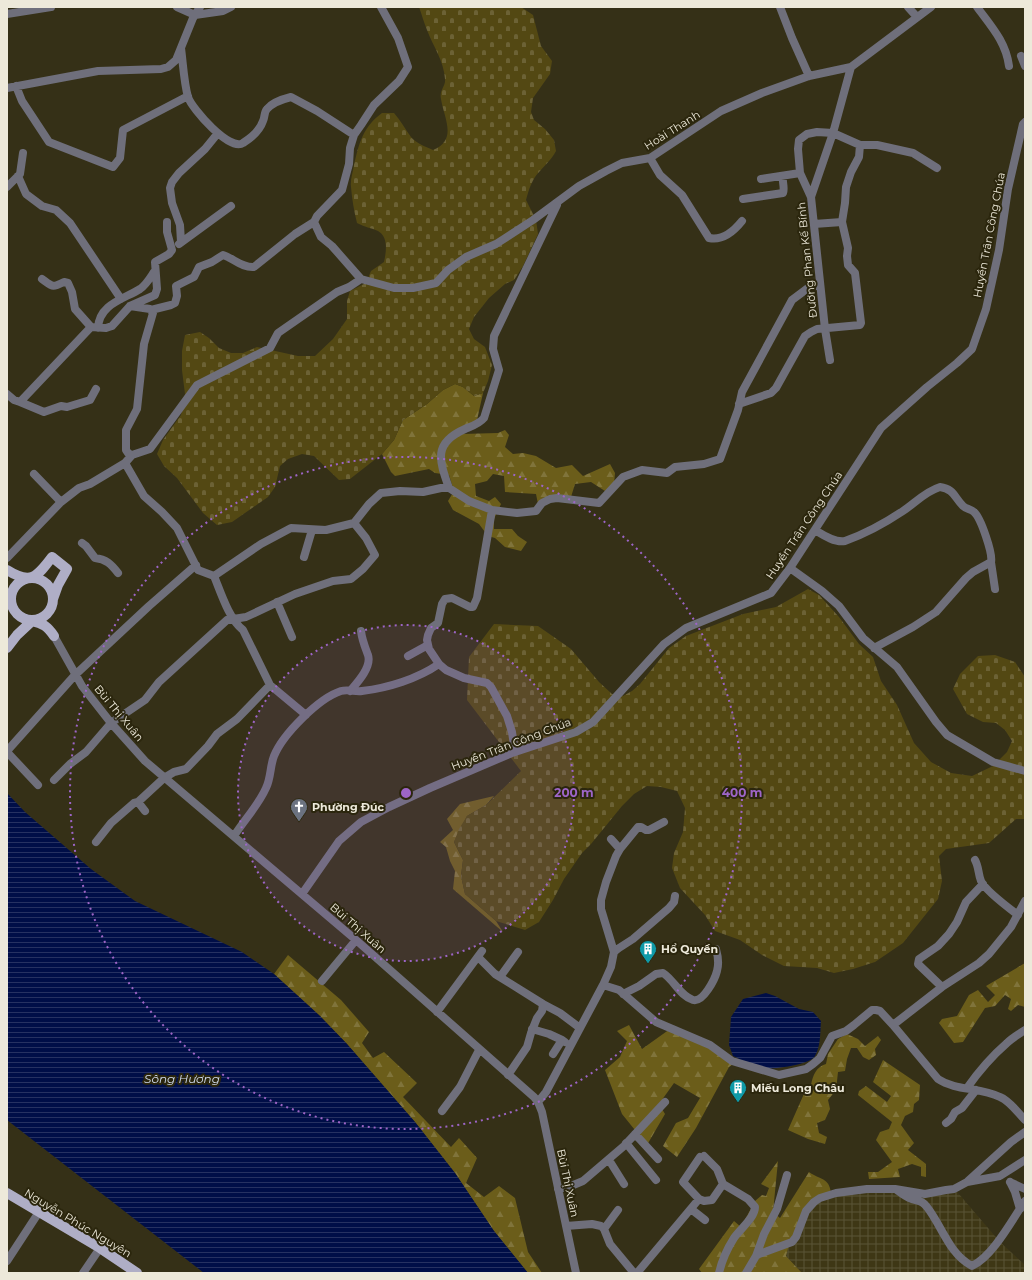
<svg xmlns="http://www.w3.org/2000/svg" width="1032" height="1280" font-family="Montserrat,sans-serif">
<defs>
<pattern id="industrial-grid" width="8" height="8" patternUnits="userSpaceOnUse"><rect width="8" height="8" fill="#3e3715"/><path d="M0 4h8M4 0v8" fill="none" stroke="#5a5436"/></pattern>
<pattern id="forest-firs" width="22" height="20" patternUnits="userSpaceOnUse"><rect width="22" height="20" fill="#6b5d1a"/><path d="M5 1l3.5 6h-7zM16 11l3.5 6h-7z" fill="#80743b"/></pattern>
<pattern id="cemetery-stones" width="16" height="16" patternUnits="userSpaceOnUse"><rect width="16" height="16" fill="#534813"/><path d="M2 7V4a2 2 0 0 1 4 0v3zM10 15v-3a2 2 0 0 1 4 0v3z" fill="#6c6235"/></pattern>
<pattern id="water-rules" width="6" height="5" patternUnits="userSpaceOnUse"><rect width="6" height="5" fill="#000e47"/><path d="M0 2.5h6" fill="none" stroke="#263161"/></pattern>
</defs>
<rect width="100%" height="100%" fill="#353017"/>
<path fill="url(#industrial-grid)" d="M953,1187l47,55 25,23v8h-223l-16,-17 3,-11 12,-28 30,-24 91,-1z"/>
<path fill="url(#forest-firs)" d="M455,384l8,3 11,9 9,-3 -6,27 -15,14 36,-1 7,-3 4,5 -4,12 8,7 10,-1 13,3 20,12 16,-3 11,11 27,-12 5,9 -1,11 -9,7 -14,-9 -16,2 -4,13 -15,-2 -17,14 -3,-15 -31,-2 -1,-16 -11,-2 -6,7 -12,3 1,12 13,5 6,-4 6,7 -7,15v10h18l6,7 9,6 -6,9 -16,-4 -10,-9 -7,-2 -9,-12 -26,-14 -5,-9 6,-10 -5,-16 -14,-2 -6,-4 -34,7 -4,-4 -9,-18 12,-14 9,-20 24,-16 16,-14z
M494,796l-8,9 -19,11 -13,26 9,18 -2,16 4,18 31,27 7,11 -50,-43 2,-18 -5,-10 -4,-14 -6,-5 13,-12 -6,-11 13,-15z
M288,955l53,45 28,32 -7,11 11,15 11,-6 33,31 -14,14 48,50 8,-9 18,20 -11,25 18,14 15,-11 16,12 13,54 14,21h-14l-34,-42 -39,-58 -40,-51 -68,-78 -27,-28 -46,-42z
M1025,963v44l-7,-2 -7,6 -3,-2 3,-10 -6,-4 -10,11 -10,2 -22,34 -9,1 -15,-20 3,-4 15,-3 12,-21 9,-5 10,12 7,-7 -9,-9z
M629,1025l13,24 28,-20 42,13 21,22 -4,3 -33,61 -19,29 -14,-11 13,-23 12,-5 12,-20 -26,-15 -15,21 6,10 -18,31 -25,-31 -17,-44 15,-13 7,-16 -10,-10z
M847,1034l11,5 7,7 13,-10 3,4 -6,9 1,6 -7,5 -6,-3 -6,-9h-6l-4,11 -2,12 -7,1 -2,18 -8,10 2,9 -5,11 -8,3 2,10 8,4 -2,7 -17,-5 -20,-9 19,-43 4,-2c2,-10 5,-18 15,-21l2,-10 10,-15z
M883,1060l37,25 -1,15 -5,4 -1,8 -8,4 -4,9 13,18 -6,7 18,14v13l-5,-1v-9l-9,-3 -14,5 2,8 -31,2 -1,-7h10l14,-10 -16,-22 4,-8 9,-3 3,-7 -34,-27 1,-4 7,-5 21,16 4,-6 -18,-14z
M778,1161l-5,51 7,6 29,-46c11,8 20,5 22,21l-16,7 -26,45 -3,11 16,17h-100l-3,-4 35,-48 7,6 14,-26 7,-6 4,1 3,-8 -8,-4z"/>
<path fill="url(#cemetery-stones)" d="M419,7h102l12,8 8,31 11,15 -2,13 -17,24 -2,14 3,8 11,9 9,11 2,11c-5,9 -10,13 -16,20 -8,8 -11,18 -14,29l10,20 2,14 -15,32 -9,14 -9,4 -16,14 -15,19 -5,12 5,10 11,8 7,18 -4,16 -5,12 -9,3 -11,-9 -8,-3 -12,6 -16,14 -24,16 -9,20 -12,14 -32,25 -11,1 -25,-24 -12,-2 -14,5 -8,7 -5,21 -7,10 -36,25 -15,3 -14,-12 -26,-35 -13,-12 -7,-12 6,-14 18,-25 4,-21 -3,-24v-19l3,-16 15,-3 9,6 10,10 12,5h12l14,-6 41,9h17l18,-17 14,-20v-18l3,-10 16,-8 5,-12 13,-9c2,-9 5,-25 -6,-31 -6,-3 -14,-4 -21,-8 -3,-12 -5,-24 -6,-36 -1,-7 2,-15 3,-22 5,-22 9,-38 28,-52h12c7,8 11,16 17,24 5,6 15,10 22,13 25,-10 11,-32 8,-51 -2,-9 5,-13 4,-20 -1,-18 -12,-33 -18,-49 -3,-7 -5,-15 -8,-23z
M808,589l11,6 20,22 20,27 14,13 8,24 16,24 17,38 17,19 20,11 21,3 21,-10 14,-14 5,-11 -7,-11 -9,-7 -13,-1 -16,-8 -14,-25 7,-15 18,-18 17,-1 20,7 10,15v142h-9l-27,24 -43,6 -7,7 3,25 -4,18 -35,44 -28,19 -22,7 -19,4 -17,-5 -33,-2 -22,-11 -22,-15 -25,-9 -10,-16 -25,-27 -8,-20 2,-15 9,-21 2,-24 -8,-17 -16,-4 -14,-1 -13,8 -12,12 -31,38 -9,9 -18,26 -11,21 -14,22 -14,8 -29,-9 -31,-27 -4,-18 2,-16 -9,-18 5,-13 8,-13 19,-11 35,-34 -54,-71 2,-43 25,-33 44,2 33,23 28,33 13,12 11,2 9,-5 8,-7 29,-36 17,-12 57,-22 33,-7z"/>
<path fill="url(#water-rules)" d="M7,793l18,19 66,57 44,32 107,51 32,22 46,42 27,28 68,78 40,51 39,58 34,42h-324l-197,-153z
M766,993l9,3 24,13 14,3 8,9c-1,11 0,25 -6,35 -5,9 -43,14 -53,12 -10,-1 -20,-8 -29,-12l-4,-11 2,-28 12,-18z"/>
<g fill="none" stroke-linecap="round" stroke-linejoin="round">
<path stroke="#6f6f7b" stroke-width="8" d="M177,7l18,8 28,-4 8,-4
M780,7l12,31 17,38
M908,7l9,10
M977,7c14,19 29,35 32,59
M7,14l44,-7
M181,48c2,15 3,35 7,49 4,12 42,55 55,46 8,-5 17,-13 20,-22 2,-4 1,-9 4,-12 5,-6 16,-10 24,-12l26,14 37,24
M1021,56l4,10
M16,86l6,15 27,41 64,25 7,-9 3,-28 65,-34
M7,88l91,-17 63,-2 7,-2 8,-7 17,-42 7,-11
M650,158l10,17 22,20 27,43c14,3 25,-7 33,-17
M18,176l8,18 16,12 14,4 14,13 51,76
M761,179l39,-6
M7,187l13,-13 3,-21
M811,197l-11,-24 -2,-24 1,-9 8,-6 10,-2 16,1 27,12h17l36,8 24,15
M743,199l40,-6c2,-5 -1,-11 0,-17
M814,224l28,-2
M181,242l-1,-17 -8,-22 -2,-15 2,-6 7,-9 26,-24 13,-16
M179,244l52,-38
M42,279c11,8 10,9 22,3l4,1 4,9 3,17 16,18
M361,279l33,9h19l23,-5 12,-13 18,-13 30,-13 37,-24 46,-34 27,-15 16,-8 28,-5 71,-47 41,-18 47,-17 42,-9 80,-60
M361,279l-29,-33 -11,-9 -7,-15 3,-6 25,-26 7,-26 1,-16 4,-13 7,-10 13,-20 25,-24 9,-14 -10,-29 -17,-31
M130,306l20,3 3,4 -9,31 -7,65 -11,21v20l2,3 4,2
M151,310l20,-5 4,-2 2,-7 -1,-10 18,-9 5,-10 13,-5 11,-7c10,3 19,13 31,12l41,-33 19,-12
M98,328c1,-24 26,-29 42,-39 6,-4 10,-11 14,-17
M830,360l-5,-31 -14,-132 22,-64 18,-66
M7,394l7,6 6,2 71,-75 15,1 6,-2 18,-20 25,-11 2,-6 -2,-27 14,-8 3,-4 -5,-18v-10
M20,402l24,10 17,-6 6,1 23,-7 6,-11
M739,404l32,-11 5,-5 29,-52 6,-4 6,-3 43,-4 1,-2 -6,-50 -7,-8 -1,-9 1,-8 -6,-26 3,-19 1,-16 5,-15 8,-15 1,-12
M125,463l19,33 18,16 15,16 21,42 16,6c7,17 15,43 29,54l27,55 36,30
M34,474l27,28
M449,488c-10,-28 -16,-45 16,-59 7,-3 14,-5 19,-11l15,-48 -6,-21 1,-13 63,-131
M492,510l-15,88 -4,9h-3l-18,-9 -7,1 -3,5 -4,19 -7,5 -3,7 -1,5 2,9 10,15 7,6 18,8 23,5 4,4 16,29 5,16 3,20
M815,530c8,5 20,13 30,11 20,-7 40,-18 58,-30 12,-8 23,-20 37,-24 14,2 14,10 23,19 3,3 8,3 11,6 7,6 19,42 17,50l-18,10 -7,6 -30,34 -23,15 -39,21
M82,543l4,3 9,12c11,1 16,6 23,15
M304,557l8,-27
M7,558l54,-56 18,-14 11,-4 35,-21 7,-8 18,-6 47,-64 73,-37 8,-15 59,-41 12,-5 12,-8
M991,562l4,27
M790,568l32,23 17,15 24,32 34,29 39,55 11,13 46,27 32,9
M214,576l47,-32 30,-16 35,2 28,-7 15,-19 12,-11 19,-2 23,1 18,-4h8l20,13 23,9 25,3 19,-2 6,-8 8,-4 7,-1 42,5 24,-26 19,-7 25,3 8,-6 29,-3 16,-5 18,-49 4,-18 50,-92 16,-12 12,-4
M277,602l15,35
M54,636l28,50 29,37 34,38 211,179 178,157 4,5 4,10 34,161
M408,656l20,-11
M350,691c7,-8 22,-24 18,-36 -3,-8 -6,-15 -7,-24
M7,751l68,-76 74,-69 47,-41
M7,752l31,33
M54,780l16,-16 16,-12 25,-29 34,-23 14,-18 68,-62 19,-3 49,-23 38,-13 18,-2 12,-10 12,-14 -9,-17 -12,-15
M138,802l26,-24 10,-6 12,-3 22,-23 9,-12 20,-15 33,-34
M234,836c10,-16 24,-30 32,-48 5,-10 4,-22 8,-32 9,-22 45,-58 67,-65 7,-2 14,1 21,0 26,-3 55,-12 77,-27
M96,842l15,-19 23,-20 4,-1 7,9
M620,849l18,-22h3l5,3h3l15,-8
M975,860c4,7 3,14 6,21 4,9 29,28 37,34
M302,894l37,-53 22,-19 28,-15 41,-19 82,-35 64,-21 17,-10 71,-78 22,-16 85,-35 19,-25 91,-140 46,-41 30,-24 15,-14 14,-40 13,-59 9,-61 15,-65 2,-2
M614,952l5,-4 14,-9 36,-31 5,-6 1,-6
M478,957l17,17 48,30 -1,7 -5,7 -6,15 -4,14 -19,28
M500,977l18,-25
M322,981l34,-41
M603,985l8,-18 3,-15 -13,-43v-9l5,-18 10,-26 4,-7 -9,-10
M942,987l-24,-23 1,-5 19,-13 11,-12 8,-12 9,-20 17,-18
M623,994l16,-8 17,-12 7,-1c11,7 17,23 30,27 10,3 22,-21 24,-29 2,-7 1,-15 -1,-22
M543,1004l17,9 20,15
M437,1012l45,-61
M893,1025l49,-38 37,-24 10,-9 22,-27 14,-26
M532,1029l17,5 13,6
M553,1054l9,-14 3,2
M967,1088c12,-17 25,-32 40,-45 5,-5 12,-9 18,-13
M538,1102l8,-10 57,-107 16,5 37,32 54,23 22,16 47,14 27,-6 7,-5 7,-6 12,-22 14,-5 8,-6 18,-15h4l4,1 13,14 45,54c18,12 42,8 62,18 10,4 17,15 25,23
M442,1111l18,-24 19,-37
M946,1123l5,-4 4,-7 7,-4 14,-18
M635,1134l23,25
M626,1143l30,37
M704,1156l13,13 6,15 25,15 7,8c0,11 -15,22 -21,31 -7,11 -12,22 -15,35
M609,1160l15,24
M968,1181l43,-39 14,-10
M1010,1182l5,10 5,17
M1010,1182l15,7
M558,1189l13,-3 12,-5 41,-35 41,-44
M898,1191c3,2 7,5 11,7 8,4 12,1 18,9 15,19 22,47 45,59 21,-10 40,-46 53,-65
M699,1199l-16,-17 17,-25
M691,1209l14,11
M566,1226l26,-2 9,2 3,3 6,15 24,29
M604,1229l14,-19
M756,1256l8,-22 13,-25 10,-34
M7,1261l32,-49
M83,1273l17,-25
M637,1273l62,-74 5,2 8,-1 11,-16
M746,1273l10,-17 3,-2 33,-12 4,-5 10,-26 8,-9 6,-4 16,-5 31,-4h28l30,5 21,-4 8,-1 13,-7 33,-6 25,-16"/>
<path stroke="#afaec6" stroke-width="10" d="M7,570c24,15 30,7 45,-13l15,12 -9,16 -5,14
M11 599a21 21 0 1 1 42 0a21 21 0 1 1-42 0Z
M7,648l10,-13 15,-14c11,2 16,6 22,15
M7,1193l93,55 37,25"/>
</g>
<circle cx="406" cy="793" r="168" fill="#9d65c7" fill-opacity=".12"/>
<g fill="none" stroke="#9d65c7" stroke-width="2" stroke-dasharray="2 4">
<circle cx="406" cy="793" r="168"/>
<circle cx="406" cy="793" r="336"/>
</g>
<defs>
<symbol id="church-pin" viewBox="-11 -11 22 30"><path d="M0 17L-7.5 6A9.5 9.5 0 1 1 7.5 6Z" fill="#6b7280" stroke="#2b260d"/><path d="M-1.2-6h2.4v3.5h3.3v2.4h-3.3V6h-2.4V-.1h-3.3v-2.4h3.3Z" fill="#fff"/></symbol>
<symbol id="building-pin" viewBox="-11 -11 22 30"><path d="M0 17L-7.5 6A9.5 9.5 0 1 1 7.5 6Z" fill="#0f9aa8" stroke="#2b260d"/><path d="M-4-6H4V6H1V3H-1V6H-4ZM-2.5-4.3h1.7v1.8h-1.7ZM.8-4.3h1.7v1.8H.8ZM-2.5-1h1.7V.8h-1.7ZM.8-1h1.7V.8H.8Z" fill="#fff"/></symbol>
</defs>
<g fill-rule="evenodd">
<use href="#church-pin" x="289" y="797" width="20" height="27"/>
<use href="#building-pin" x="638" y="939" width="20" height="27"/>
<use href="#building-pin" x="728" y="1078" width="20" height="27"/>
</g>
<g text-anchor="middle" stroke-width="4" stroke-linejoin="round" paint-order="stroke">
<g font-size="11" fill="#ede9da" stroke="#2b260d">
<text transform="translate(672 130) rotate(-32)" y="4">Hoài Thanh</text>
<text transform="translate(989 235) rotate(-79)" y="4">Huyền Trân Công Chúa</text>
<text transform="translate(807 260) rotate(-96)" y="4">Đường Phan Kế Bính</text>
<text transform="translate(804 525) rotate(-56)" y="4">Huyền Trân Công Chúa</text>
<text transform="translate(119 713) rotate(50)" y="4">Bùi Thị Xuân</text>
<text transform="translate(511 744) rotate(-21)" y="4">Huyền Trân Công Chúa</text>
<text transform="translate(358 928) rotate(41)" y="4">Bùi Thị Xuân</text>
<text transform="translate(568 1183) rotate(78)" y="4">Bùi Thị Xuân</text>
<text transform="translate(78 1223) rotate(31)" y="4">Nguyễn Phúc Nguyên</text>
</g>
<g font-size="11" font-weight="bold" fill="#ede9da" stroke="#2b260d" text-anchor="start">
<text x="312" y="811">Phường Đúc</text>
<text x="661" y="953">Hổ Quyền</text>
<text x="751" y="1092">Miếu Long Châu</text>
</g>
<g font-size="12" font-style="italic" fill="#d2dcef" stroke="#2b260d">
<text x="182" y="1083">Sông Hương</text>
</g>
</g>
<circle cx="406" cy="793" r="6" fill="#9d65c7" stroke="#2b260d" stroke-width="2"/>
<g font-size="12" text-anchor="middle" font-weight="bold" fill="#9d65c7" stroke="#2b260d" stroke-width="4" stroke-linejoin="round" paint-order="stroke">
<text x="574" y="797">200 m</text>
<text x="742" y="797">400 m</text>
</g>
<rect width="1032" height="1280" fill="none" stroke="#ede9da" stroke-width="16"/>
</svg>
